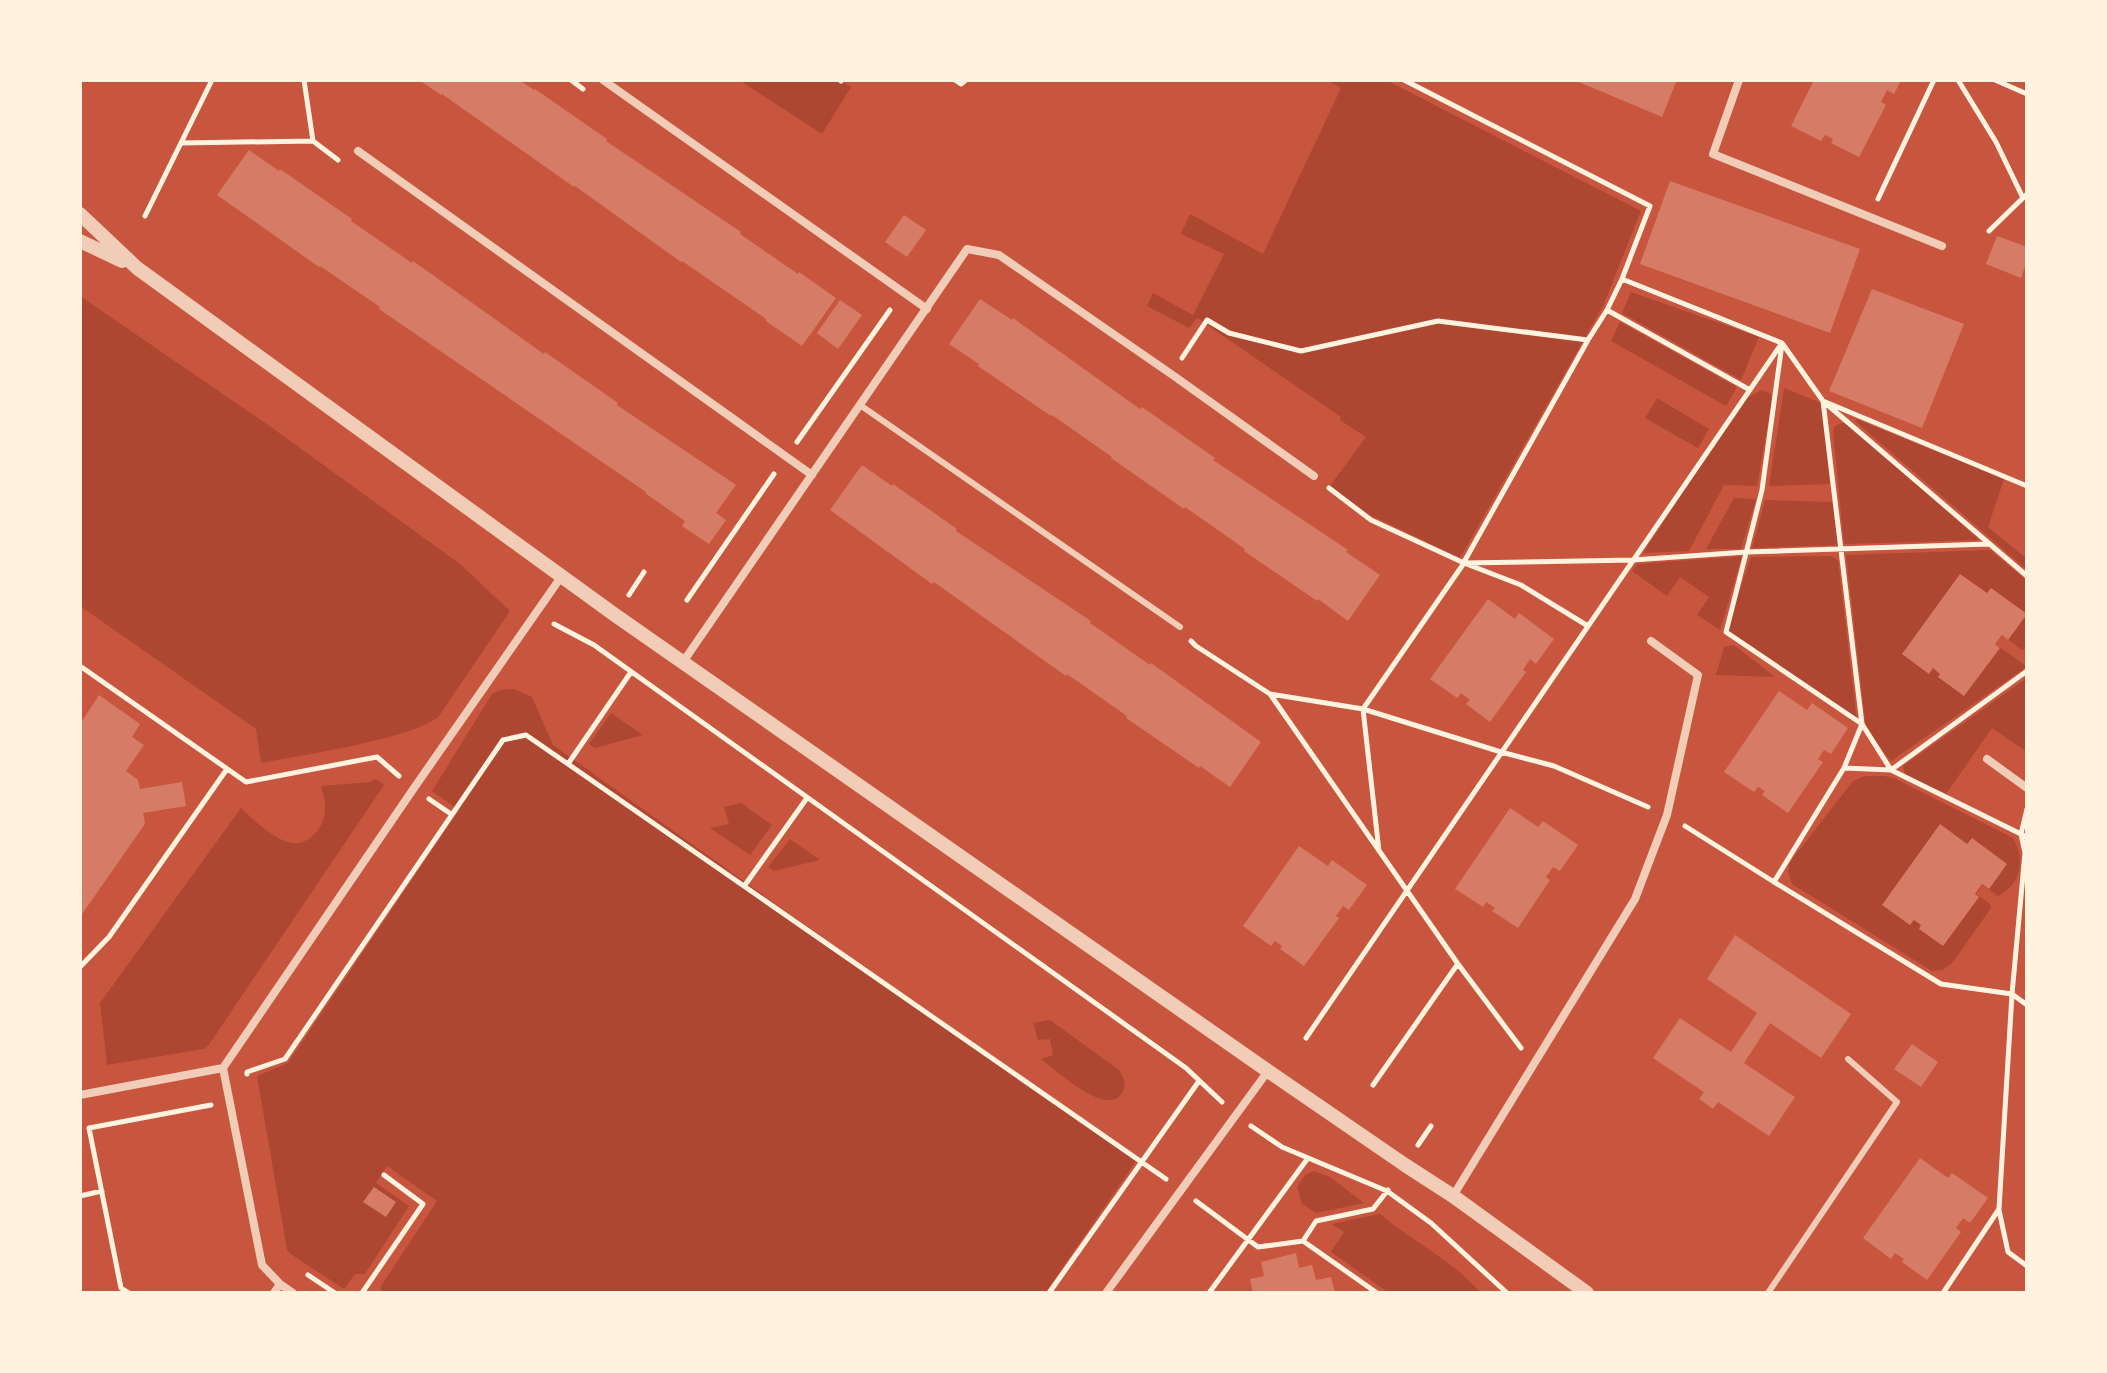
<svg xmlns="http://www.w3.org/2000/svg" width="2107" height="1373" font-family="'Roboto Serif',serif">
<rect width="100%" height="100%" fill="#c8553d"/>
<path fill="#ae4732" d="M739,80h100l12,7 -29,47z
M1327,80h59l255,131 -38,95 -143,252 -90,-43 -40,-29 36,-49 -26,-17 1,-3 -144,-99 -8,10 -42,-22 6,-13 40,22 31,-61 -43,-20 9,-20 73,40 78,-166z
M1631,292l128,45 -18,43 -119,-67z
M80,296l191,131 189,137 50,47 -71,105c-22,22 -142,40 -178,47l-5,-34 -176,-123z
M1620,322l117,65 -11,19 -115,-65z
M1784,388l37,15 5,27 4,54 -61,2z
M1762,390l9,4 1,6 -15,86 -33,-1 -35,66 -46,2 92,-141 10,-13z
M1657,398l52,31 -11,19 -53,-30z
M1856,419l148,60 -16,48 39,32v11l-172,-149z
M1841,423h9l129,117 -135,4 -11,-113 2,-5z
M1734,498l22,1 -15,50h-35z
M1765,500l68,2 5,43 -86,3z
M1990,550l37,31v67l-5,2 -20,-15 -7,9 30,21v3l-134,93 -25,-32 -20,-174z
M1742,556l-22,74 -23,-15 12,-18 -29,-20 -13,19 -35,-25 5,-7z
M1831,556l7,4 19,161 -131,-89 25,-75z
M1734,645l41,32 -59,-2 8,-28z
M2027,678v74l-35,-24 -46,66 -41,-19 -2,-9z
M514,689l18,8 21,48 583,416 -91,132h-664v-7l56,-85 -50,-35 -11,17 33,23 -44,68h-10l-11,15 -52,-34 -5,-5 -30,-174 31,-13 171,-253 -27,-19 60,-97 8,-4z
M611,713l32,22 -48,13 -6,-4z
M1865,776h19l10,2 119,60c13,21 8,47 -15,58l-16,-11 -6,9 14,10 1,4 -38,54 -10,8 -11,1 -140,-87c-4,-11 -6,-16 1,-26l60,-77z
M376,779l8,6 -176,261 -4,3 -97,16 -7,-62 141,-195c13,12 33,32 51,35 18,2 32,-16 33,-32 1,-9 -2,-17 -4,-25l49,-4z
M741,803l31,22 -22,30 -40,-27 19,-4 -5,-17z
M790,839l30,21 -46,11 -6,-4z
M1050,1020l69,50c5,7 8,15 3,23 -15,25 -65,-22 -81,-34l12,-4 -3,-16 -12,1 -5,-17z
M1314,1171l16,6 34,26 -48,10 -14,-9 -5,-17 8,-12z
M1380,1214c33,28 71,45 101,79h-92l-58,-41 13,-20 -12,-8z"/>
<path fill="#d67c66" d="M419,80h100l15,10 1,-1 72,50 -1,2 135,91 -1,2 58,40 1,-2 37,26 -34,48 -36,-25v-2l-84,-58 -1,1 -106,-76 -1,1 -132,-93 -1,1z
M1574,80h103l-15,37z
M1814,80h87l-7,14 -7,-4 -6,12 5,3 -27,52 -28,-14 2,-4 -8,-4 -4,6 -30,-15z
M249,150l30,21 1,-2 72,50 -1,2 61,42 1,-2 131,93 1,-2 73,51 -1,2 119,80 -20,28 10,7 -17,24 -27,-18 3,-5 -40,-28 1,-1 -267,-183 1,-2 -60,-41 -1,1 -102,-72z
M1670,181l190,68 -30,84 -190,-69z
M904,215l22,15 -19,27 -22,-15z
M1997,236l30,11v14l-6,17 -35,-14z
M1872,289l92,35 -42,104 -93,-37z
M980,299l32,21 1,-2 127,91 2,-2 73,51 -2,2 135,90 -2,2 34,23 -32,46 -30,-22 -1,2 -73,-50 1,-2 -60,-42 -1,2 -73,-51 1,-1 -60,-42 -1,1 -73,-50 1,-2 -30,-20z
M840,300l22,15 -24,34 -21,-16z
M862,465l30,21 1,-2 64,45 -1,2 135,90 -1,2 60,42 1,-2 110,79 -31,45 -30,-21 -1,2 -73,-50 1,-2 -60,-42 -1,2 -132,-94 -2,2 -102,-74z
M1960,574l27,19 4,-5 36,26 -19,26 -6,-5 -7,9 5,4 -36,48 -26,-19 2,-3 -7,-6 -4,6 -27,-20z
M1488,599l27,20 4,-6 35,26 -18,25 -6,-5 -7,11 3,2 -36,50 -24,-18 4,-4 -9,-7 -4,5 -27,-19z
M1779,691l28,19 5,-7 36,25 -17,26 -7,-4 -6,9 5,3 -35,51 -26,-18 3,-4 -7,-4 -4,5 -30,-20z
M99,695l41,29 -8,13 12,8 -18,26 12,9 2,9 42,-7 4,24 -43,7 2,11 -65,93v-198l2,2z
M1510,808l28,19 5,-6 35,24 -18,26 -7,-4 -7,10 4,3 -32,48 -26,-17 3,-3 -9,-6 -3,5 -28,-18z
M1940,824l27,20 5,-6 35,26 -18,25 -7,-5 -7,10 4,3 -36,49 -24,-17 2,-4 -7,-5 -4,5 -28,-20z
M1299,846l29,20 4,-6 35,25 -18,25 -6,-4 -7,10 3,2 -35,48 -24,-17 2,-3 -7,-5 -4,5 -28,-20z
M1735,935l116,79 -30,44 -51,-35 -26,40 51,34 -26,39 -51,-34 -5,7 -14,-10 5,-7 -51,-34 27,-40 51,34 26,-39 -50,-34z
M1912,1044l26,18 -17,25 -27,-18z
M1920,1158l28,20 4,-5 36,25 -18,25 -7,-5 -7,10 5,4 -34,48 -25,-18 2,-3 -9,-6 -4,6 -28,-21z
M374,1187l22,15 -10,15 -23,-15z
M1296,1253l3,15 13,-3 4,15 15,-3 4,16h-82l-3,-14 14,-3 -3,-14z"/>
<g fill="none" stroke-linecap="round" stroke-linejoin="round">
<path stroke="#fff3e0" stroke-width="5" d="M304,80l9,61
M571,80l12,9
M955,80l6,4 5,-4
M1404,80l246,126 -28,73 160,64 41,58 204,175
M1958,80l38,62 27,56
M1995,80l32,14
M841,81l1,-1
M181,143l132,-2 25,19
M1878,199l56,-119
M145,216l67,-136
M1989,231l38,-37
M1607,310l143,80
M1782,344l-20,146 -36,142 136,92 29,46 136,-99
M1182,358l25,-38 22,13 72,18 137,-30 150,19 19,-30 15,-31
M797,442l93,-132
M1329,488l42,32 93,43 57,22 67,41
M1464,562l124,-222
M629,595l15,-23
M687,600l87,-126
M554,624l40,21 592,423 36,34
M1191,641l5,5 74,48
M80,666l166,116 131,-25 22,19
M568,764l598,415
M1844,768l47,2 136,67
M429,799l22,15
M1685,826l89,56 70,-114 18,-44 -39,-323 204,85
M1379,851l-16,-142 101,-146 169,-3 113,-8 243,-8
M1774,882l167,102 71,10 15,11
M745,885l62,-87
M80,967l29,-30 118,-168
M1306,1038l476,-695
M1521,1048l-63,-84 -188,-270 93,15 138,43 53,14 94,41
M247,1074v-2l38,-13 218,-319 23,-5 42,29 63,-92
M1373,1085l84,-120
M1251,1126l31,21 105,44 44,32 76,70
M1418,1145l13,-19
M80,1196l22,-5
M1196,1201l62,46 45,-6 74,52
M1999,1210l9,42 19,14
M1303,1241l13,-20 57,-12 15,-19
M308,1275l27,18
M129,1293l-8,-5 -32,-160 122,-23
M362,1293l61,-89 -39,-29
M1049,1293l150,-212
M1209,1293l99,-135
M1943,1293l56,-84 13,-215 13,-141 -4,-19 6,-25"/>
<path stroke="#f1ccb7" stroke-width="6" d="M860,405l320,222
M1768,1293l129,-191 -49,-43"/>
<path stroke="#f1ccb7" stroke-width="8" d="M603,80l324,229
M1739,80l-26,74 229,92
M358,151l454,324
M683,662l284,-413 32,6 175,121 140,100
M1987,759l40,29
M80,1095l143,-27
M1453,1196l182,-297 32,-84 31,-140 -47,-34
M280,1284l13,9
M274,1293l6,-9 -18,-19 -39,-197 191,-280 147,-211
M1106,1293l162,-222"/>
<path stroke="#f1ccb7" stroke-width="14" d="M80,214l57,54 478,347 653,456 137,94 48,31 134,97
M80,241l42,20"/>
</g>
<rect width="2107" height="1373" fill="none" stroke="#fff3e0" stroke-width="164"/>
</svg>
